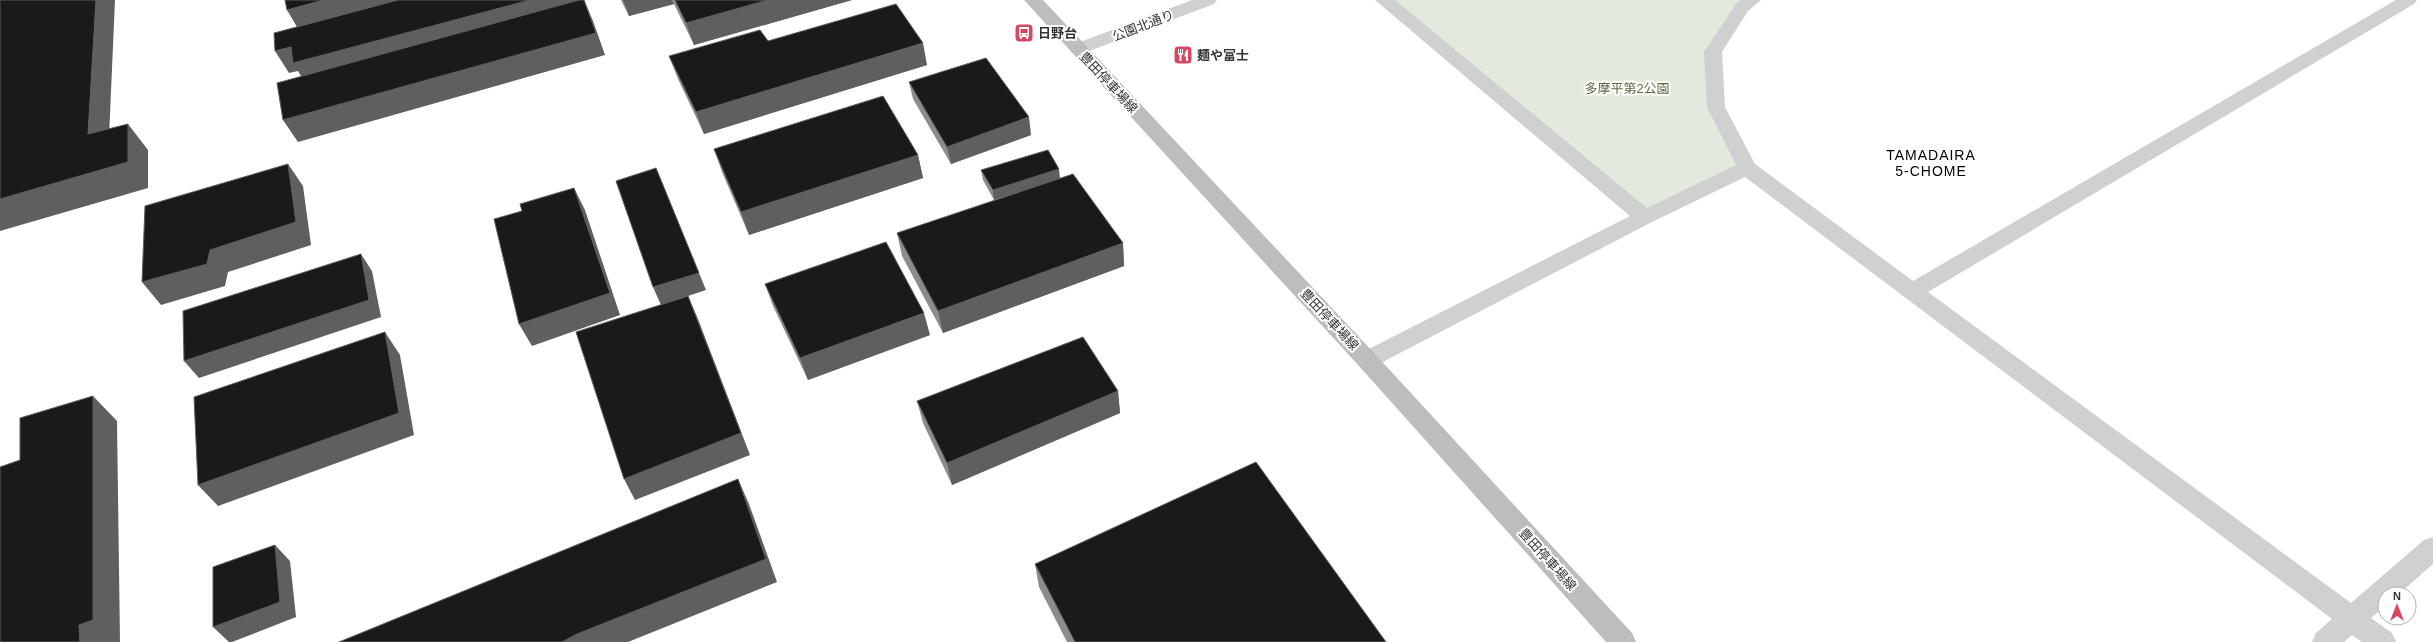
<svg xmlns="http://www.w3.org/2000/svg" width="2433" height="642" font-family="Helvetica,'Noto Sans JP',sans-serif">
<rect width="100%" height="100%" fill="#fff"/>
<path fill="#e4e9dd" d="M1384,0h368l-39,52 3,55 31,61 -102,49z"/>
<g fill="none" stroke-linecap="round" stroke-linejoin="round">
<path fill="#d0d0d0" fill-rule="evenodd" d="M1192,0h25l-3,4 -130,49h-12l-3,-4 3,-4z
M1375,0h20l252,208 89,-43 -29,-58 -3,-55 32,-48 5,-4h20l-13,11 -26,41 3,55 30,57 158,117 483,-281h21l-3,4 -486,288 423,311 73,-63 9,-3v27l-34,30h-14v12l-14,12 21,15 4,9h-34l-10,-7 -8,7h-32l4,-9 16,-14 -587,-442 -93,45 -277,144 -8,3 -8,-3 -3,-6 3,-6 271,-138z"/>
<path fill="#bdbdbd" fill-rule="evenodd" d="M1024,0h19l332,354 257,279 4,9h-30l-247,-276z"/>
</g>
<path fill="#8c8c8c" d="M621,0h231l-158,45 -20,-41 -45,12z
M768,41l159,24 -223,69 -26,-55 -9,-23z
M909,82l122,53 -80,29 -38,-65z
M714,149l204,6 5,23 -174,57 -27,-63z
M981,170l79,8 63,65 1,23 -181,67 -41,-77 -5,-23 127,-42 -30,9 -11,-20z
M765,284l165,51 -122,45 -35,-74z
M1118,391l2,22 -168,72 -29,-62 -6,-22z
M1035,564l351,78h-319l-28,-55z"/>
<path fill="#5f5f5f" d="M96,0h19l-7,160 -20,-26z
M324,0h75l-102,27 -10,-17z
M530,0h53l-276,86 -9,-15 -9,2 -14,-22 16,-4z
M584,0l9,21 12,34 -307,87 -15,-22z
M623,0h49l2,4 -45,12z
M768,0h84l-158,45 -8,-22z
M923,43l4,22 -223,69 -8,-22z
M1029,117l2,18 -80,29 -4,-17z
M128,124l20,26v38l-148,43v-32z
M918,155l5,23 -174,57 -8,-23z
M288,164l15,22 8,59 -83,27 -3,14 -64,19 -19,-23 68,-32z
M656,168l50,122 -45,15 -8,-18z
M1059,169l1,10 -66,21 -1,-10z
M574,188l11,22 35,105 -88,31 -13,-22z
M1123,243l1,23 -181,67 -5,-22z
M361,254l11,17 9,46 -182,61 -15,-17z
M688,296l10,23 52,136 -115,45 -11,-21z
M924,313l6,22 -122,45 -8,-22z
M385,332l15,23 14,80 -196,71 -20,-21z
M1118,391l2,22 -168,72 -5,-22z
M93,396l24,25 3,221h-40l-1,-17z
M738,479l11,25 28,78 -149,60h-66z
M275,545l15,16 6,56 -64,25h-3l-16,-15z"/>
<path fill="#1a1a1a" stroke="#5f5f5f" d="M0,0h96l-8,134 40,-10v38l-128,37z
M285,0h39l-37,10z
M398,0h132l-237,63 -2,-16 -16,4 -1,-18z
M579,0h5l12,33 -313,87 -6,-37z
M675,0h93l-82,23z
M896,4l27,39 -227,69 -27,-56 91,-26 8,11z
M986,58l43,59 -82,30 -38,-65z
M883,96l35,59 -177,57 -27,-63z
M1048,150l11,19 -66,21 -12,-20z
M288,164l8,58 -86,28 -3,14 -65,18 3,-76z
M656,168l43,105 -46,14 -37,-106z
M1073,174l50,69 -185,68 -41,-78z
M574,188l36,105 -91,31 -25,-105 28,-8 -2,-7z
M886,242l38,71 -124,45 -35,-74z
M361,254l8,46 -185,61 -1,-50z
M688,296l53,137 -117,46 -48,-147z
M385,332l14,81 -201,72 -4,-88z
M1083,337l35,54 -171,72 -30,-62z
M93,396v224l-14,5 1,17h-80v-175l20,-7v-42z
M1256,462l130,180h-311l-40,-78z
M738,479l28,80 -189,75 -15,8h-223z
M275,545l5,57 -67,25v-60z"/>
<defs>
<symbol id="bus-square" viewBox="-11 -11 22 22"><rect x="-9" y="-9" width="18" height="18" rx="4" fill="#d84760" stroke="#fff"/><path d="M-5-6H5V4H4V6H2V4H-2V6H-4V4H-5ZM-3.5-4V0h7V-4ZM-3.5 1.2v1.5H-2V1.2ZM2 1.2v1.5H3.5V1.2Z" fill="#fff"/></symbol>
<symbol id="restaurant-square" viewBox="-11 -11 22 22"><rect x="-9" y="-9" width="18" height="18" rx="4" fill="#d84760" stroke="#fff"/><path d="M-5-6h1v4h1v-4h1v4h1v-4h1v5L-1.5 .5V6h-2V.5L-5-1ZM5-6V6H3V1.5H1.5Q1.5-4 5-6Z" fill="#fff"/></symbol>
</defs>
<g fill-rule="evenodd">
<use href="#bus-square" x="1013" y="22" width="22" height="22"/>
<use href="#restaurant-square" x="1172" y="44" width="22" height="22"/>
</g>
<g text-anchor="middle" stroke-width="4" stroke-linejoin="round" paint-order="stroke">
<g font-size="13" fill="#333" stroke="#fff">
<text transform="translate(1143 25) rotate(-21)" y="5">公園北通り</text>
<text transform="translate(1109 82) rotate(47)" y="5">豊田停車場線</text>
<text transform="translate(1330 319) rotate(47)" y="5">豊田停車場線</text>
<text transform="translate(1548 559) rotate(48)" y="5">豊田停車場線</text>
</g>
<g font-size="13" font-weight="bold" fill="#333" stroke="#fff" text-anchor="start">
<text x="1038" y="38">日野台</text>
<text x="1197" y="60">麺や富士</text>
</g>
<g font-size="13" fill="#5a6c43" stroke="#fff">
<text x="1627" y="93">多摩平第2公園</text>
</g>
<g font-size="14" letter-spacing="1" fill="#000" stroke="#fff">
<text x="1931" y="160">TAMADAIRA<tspan x="1931" dy="16">5-CHOME</tspan></text>
</g>
</g>
<g transform="translate(2397 606)"><circle r="19" fill="#ffffff" stroke="#adadad"/>
<path d="M0-3L7 15L0 10L-7 15Z" fill="#d84760"/>
<text y="-6" font-size="11" font-weight="bold" text-anchor="middle" fill="#333333">N</text>
</g>
</svg>
